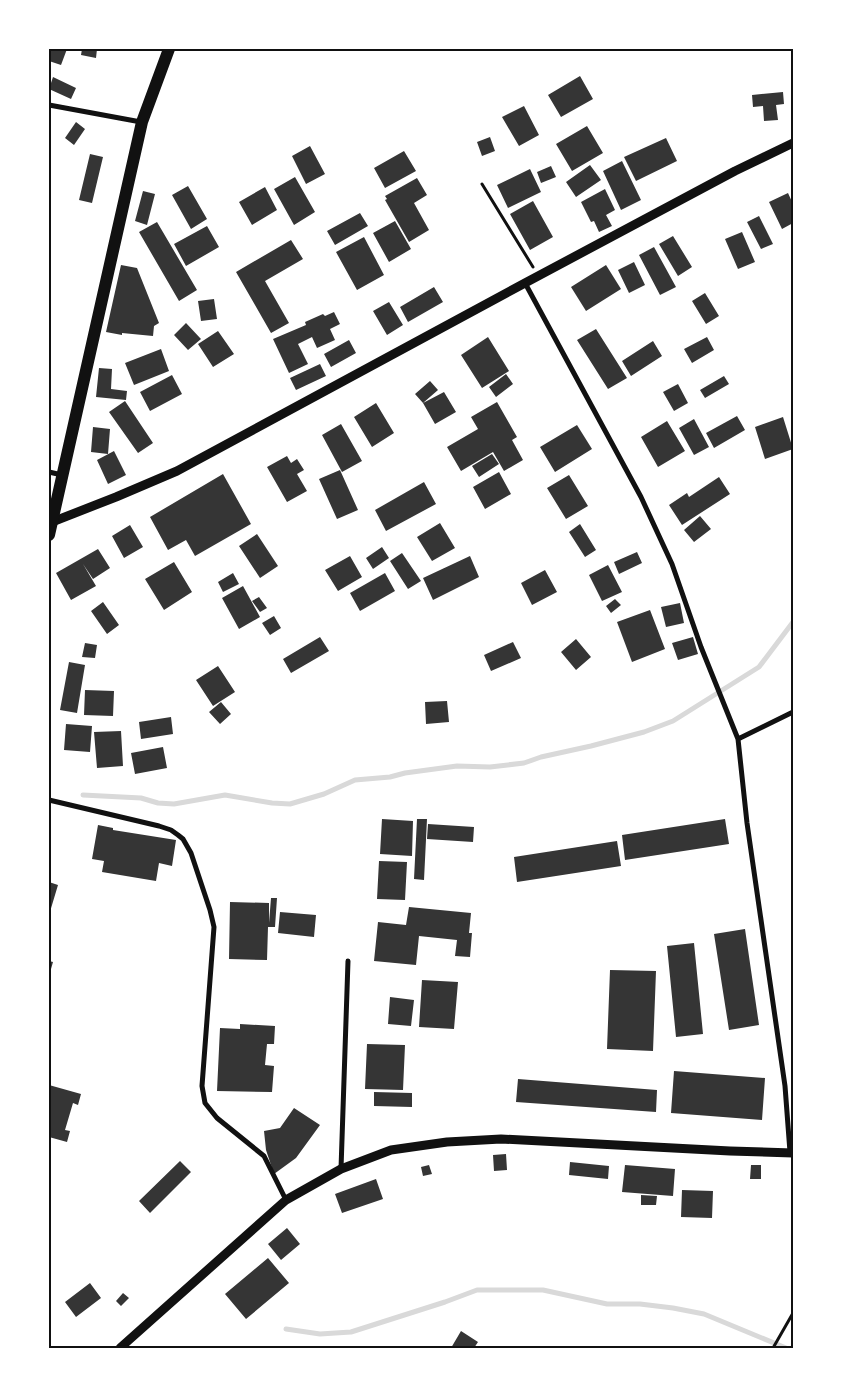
<svg xmlns="http://www.w3.org/2000/svg" width="842" height="1397" font-family="'PT Serif',serif">
<rect width="100%" height="100%" fill="#fff"/>
<g fill="none" stroke-linecap="round" stroke-linejoin="round">
<path stroke="#d9d9d9" stroke-width="5" d="M83,795l58,3 17,5 16,1 51,-9 47,8 18,1 34,-10 31,-14 35,-3 15,-4 52,-7 33,1 34,-4 17,-6 50,-11 53,-14 29,-11 86,-54 34,-45
M286,1329l34,5 31,-2 94,-30 32,-12h66l64,14h33l33,4 31,6 82,34"/>
</g>
<path fill="#353535" d="M49,49h18l-6,16 -12,-4z
M82,49h15l-1,9 -15,-3z
M580,76l13,23 -32,18 -13,-22z
M53,77l23,11 -5,11 -22,-10z
M783,92l1,12 -8,1 2,15 -14,1 -1,-15 -10,1 -1,-12z
M524,106l15,29 -20,11 -17,-29z
M76,122l9,7 -11,16 -9,-7z
M587,126l16,27 -31,18 -16,-27z
M490,137l5,14 -13,5 -5,-14z
M666,138l11,23 -41,20 -12,-24z
M310,146l15,28 -19,10 -14,-28z
M404,151l12,20 -31,17 -11,-20z
M90,154l13,3 -11,46 -13,-3z
M622,161l19,39 -20,10 -18,-39z
M590,165l11,15 -25,17 -10,-15z
M551,166l5,11 -15,6 -4,-11z
M530,169l11,23 -33,16 -11,-23z
M295,177l20,35 -21,13 -20,-36z
M417,178l10,17 -13,8 15,27 -20,12 -24,-42 2,-1 -2,-3z
M188,186l19,33 -16,10 -19,-34z
M265,187l12,23 -25,15 -13,-23z
M605,189l10,21 -9,5 6,11 -13,6 -5,-11 -3,1 -10,-20z
M143,191l12,3 -8,31 -12,-4z
M788,193l5,11v19l-11,6 -13,-27z
M533,201l20,36 -23,13 -20,-36z
M360,213l8,13 -33,19 -8,-14z
M759,216l14,28 -12,5 -14,-27z
M395,221l16,28 -22,13 -16,-29z
M157,222l40,68 -18,11 -40,-69z
M207,226l12,21 -33,19 -12,-22z
M742,232l13,30 -17,7 -13,-30z
M673,236l19,31 -14,9 -19,-32z
M364,237l20,38 -27,15 -21,-38z
M291,240l12,19 -38,22 24,42 -18,10 -35,-61z
M654,247l22,40 -16,8 -21,-40z
M634,262l11,23 -16,8 -11,-23z
M121,265l16,3 22,55 -5,3 -1,10 -31,-3v2l-16,-3z
M606,265l15,24 -35,22 -15,-24z
M434,287l9,15 -35,20 -8,-15z
M705,293l14,23 -13,8 -14,-23z
M214,299l3,20 -16,2 -3,-20z
M389,302l14,23 -16,10 -14,-24z
M334,312l6,12 -10,5 5,11 -18,8 -5,-11 -14,7 10,20 -19,9 -16,-34 33,-14 -1,-3 18,-8 2,2z
M186,323l15,16 -13,11 -14,-15z
M596,329l31,49 -19,11 -31,-49z
M218,331l16,23 -21,13 -15,-23z
M488,337l21,34 -27,17 -21,-33z
M707,337l7,13 -22,13 -8,-14z
M349,340l7,13 -25,14 -7,-13z
M653,341l9,15 -31,20 -9,-15z
M161,349l8,22 -35,14 -9,-22z
M320,364l6,12 -30,14 -6,-12z
M99,368l13,1 -1,20 16,2 -1,9 -30,-3z
M506,374l7,10 -17,13 -7,-10z
M172,375l10,19 -32,17 -10,-19z
M724,376l5,8 -24,14 -5,-8z
M430,381l8,9 -15,13 21,-11 12,20 -21,12 -12,-21 -8,-9z
M678,384l10,19 -14,8 -11,-19z
M125,401l28,42 -15,10 -29,-41z
M497,402l20,35 -5,3 11,20 -19,11 -11,-19 -32,19 -14,-24 31,-18 -7,-12z
M376,403l18,30 -22,14 -18,-30z
M737,416l8,14 -31,18 -8,-15z
M783,417l10,32 -28,10 -10,-32z
M694,419l15,28 -15,8 -15,-27z
M667,421l18,30 -27,16 -17,-30z
M341,424l21,37 -20,11 -20,-37z
M577,425l15,24 -37,23 -15,-25z
M93,427l17,2 -2,25 -17,-2z
M114,451l12,24 -18,9 -11,-24z
M492,454l7,10 -20,13 -7,-11z
M287,456l4,7 6,-4 7,11 -7,4 10,17 -20,11 -20,-35z
M340,470l18,40 -21,9 -18,-40z
M499,472l12,22 -26,15 -12,-22z
M223,474l28,50 -56,32 -9,-16 -18,10 -18,-33z
M569,475l19,31 -22,13 -19,-31z
M719,477l11,17 -48,31 -13,-20 18,-12 2,4z
M424,482l12,22 -50,27 -11,-21z
M700,516l11,13 -17,13 -10,-12z
M440,523l15,25 -23,13 -15,-24z
M580,524l16,26 -11,7 -16,-25z
M130,525l13,22 -19,11 -12,-22z
M257,534l21,32 -18,12 -21,-32z
M382,547l7,11 -16,11 -7,-11z
M98,549l12,19 -17,11 -10,-15 13,22 -25,14 -15,-27z
M637,552l5,11 -23,11 -5,-12z
M402,553l19,28 -13,8 -18,-28z
M350,556l12,21 -24,14 -13,-21z
M470,556l9,21 -46,23 -10,-22z
M174,562l18,30 -28,18 -19,-31z
M608,565l14,27 -20,9 -13,-26z
M545,570l12,22 -25,13 -11,-22z
M233,573l6,11 -16,8 -5,-10z
M385,573l10,18 -35,20 -10,-18z
M243,586l17,31 -21,12 -17,-31z
M259,597l8,11 -7,4 -8,-11z
M615,599l6,6 -10,8 -5,-7z
M103,602l16,23 -12,9 -16,-23z
M680,603l4,20 -18,4 -5,-20z
M650,610l15,39 -33,13 -15,-40z
M274,616l7,12 -11,7 -8,-12z
M320,637l9,14 -38,22 -8,-14z
M693,637l5,17 -20,6 -6,-17z
M576,639l15,18 -15,13 -15,-18z
M513,642l8,16 -30,13 -7,-16z
M85,643l12,2 -2,13 -13,-1z
M69,662l16,3 -8,48 -17,-3z
M218,666l17,26 -22,14 -17,-26z
M85,690l29,1 -1,25 -29,-1z
M447,701l2,21 -23,2 -1,-22z
M221,702l10,12 -11,10 -11,-12z
M171,717l2,17 -32,5 -2,-17z
M66,724l26,2 -2,26 -26,-2z
M121,731l2,35 -26,2 -3,-36z
M163,747l4,21 -32,6 -4,-21z
M382,819l31,2 -1,35 -32,-2z
M417,819h10l-3,61 -10,-1z
M725,819l4,25 -104,16 -3,-25z
M428,824l46,3 -1,15 -46,-3z
M98,825l15,3v2l63,10 -4,26 -13,-3 -3,18 -54,-9 2,-11 -12,-2z
M617,841l4,25 -104,16 -3,-25z
M379,861l28,1 -2,38 -28,-1z
M49,882l9,3 -9,30z
M271,898h6l-2,29h-7l-1,33 -38,-1 1,-57 39,1v20z
M409,907l62,6 -2,20h3l-2,24 -15,-1 2,-16 -38,-4 -3,29 -42,-4 4,-39 28,3z
M280,912l36,3 -2,22 -36,-4z
M745,929l14,96 -30,5 -15,-96z
M694,943l9,91 -27,3 -9,-91z
M49,961l4,1 -4,14z
M610,970l46,1 -3,80 -46,-2z
M422,980l36,2 -4,47 -35,-2z
M390,997l24,3 -3,26 -23,-2z
M240,1024l35,2 -1,18h-7l-2,21 9,1 -2,26 -55,-1 3,-63 20,1z
M367,1044l38,1 -2,45 -38,-1z
M674,1071l91,7 -3,42 -91,-7z
M518,1079l139,11 -1,22 -140,-10z
M49,1085l32,9 -3,11 -5,-2 -8,27 5,1 -3,11 -18,-5z
M374,1092l38,1v14l-38,-1z
M294,1108l26,17 -24,33 -22,16 -8,-24 -2,-19 16,-3z
M506,1154l1,16 -13,1 -1,-16z
M180,1161l11,11 -41,41 -11,-12z
M570,1162l39,4 -1,13 -39,-4z
M429,1165l3,9 -9,2 -2,-9z
M625,1165l50,4 -2,27 -51,-4z
M751,1165h10v14h-11z
M376,1179l7,20 -41,14 -7,-19z
M682,1190l31,1 -1,27 -31,-1z
M641,1195l16,1 -1,9h-15z
M287,1228l13,16 -19,16 -13,-16z
M268,1258l21,25 -43,36 -21,-25z
M90,1283l11,15 -25,19 -11,-15z
M123,1293l6,5 -8,8 -5,-5z
M461,1331l17,11 -4,6h-23z"/>
<g fill="none" stroke-linecap="round" stroke-linejoin="round">
<path stroke="#111" stroke-width="3" d="M482,184l51,83
M773,1348l20,-35"/>
<path stroke="#111" stroke-width="5" d="M49,105l92,17
M525,283l116,214 31,67 29,83 37,92 9,84 38,263 5,66
M49,472l13,3
M738,739l55,-27
M49,800l110,26 12,4 7,5 5,4 8,14 19,57 4,17 -12,159 3,17 12,15 47,38 22,44
M341,1169l7,-208"/>
<path stroke="#111" stroke-width="9" d="M52,522l64,-25 61,-26 348,-188 210,-112 58,-28
M120,1348l166,-148 55,-31 50,-19 56,-8 54,-3 229,12 63,2"/>
<path stroke="#111" stroke-width="12" d="M49,535l93,-413 27,-73"/>
</g>
<rect width="842" height="1397" fill="none" stroke="#ffffff" stroke-width="100"/>
<rect x="50" y="50" width="742" height="1297" fill="none" stroke="#111" stroke-width="2"/>
</svg>
